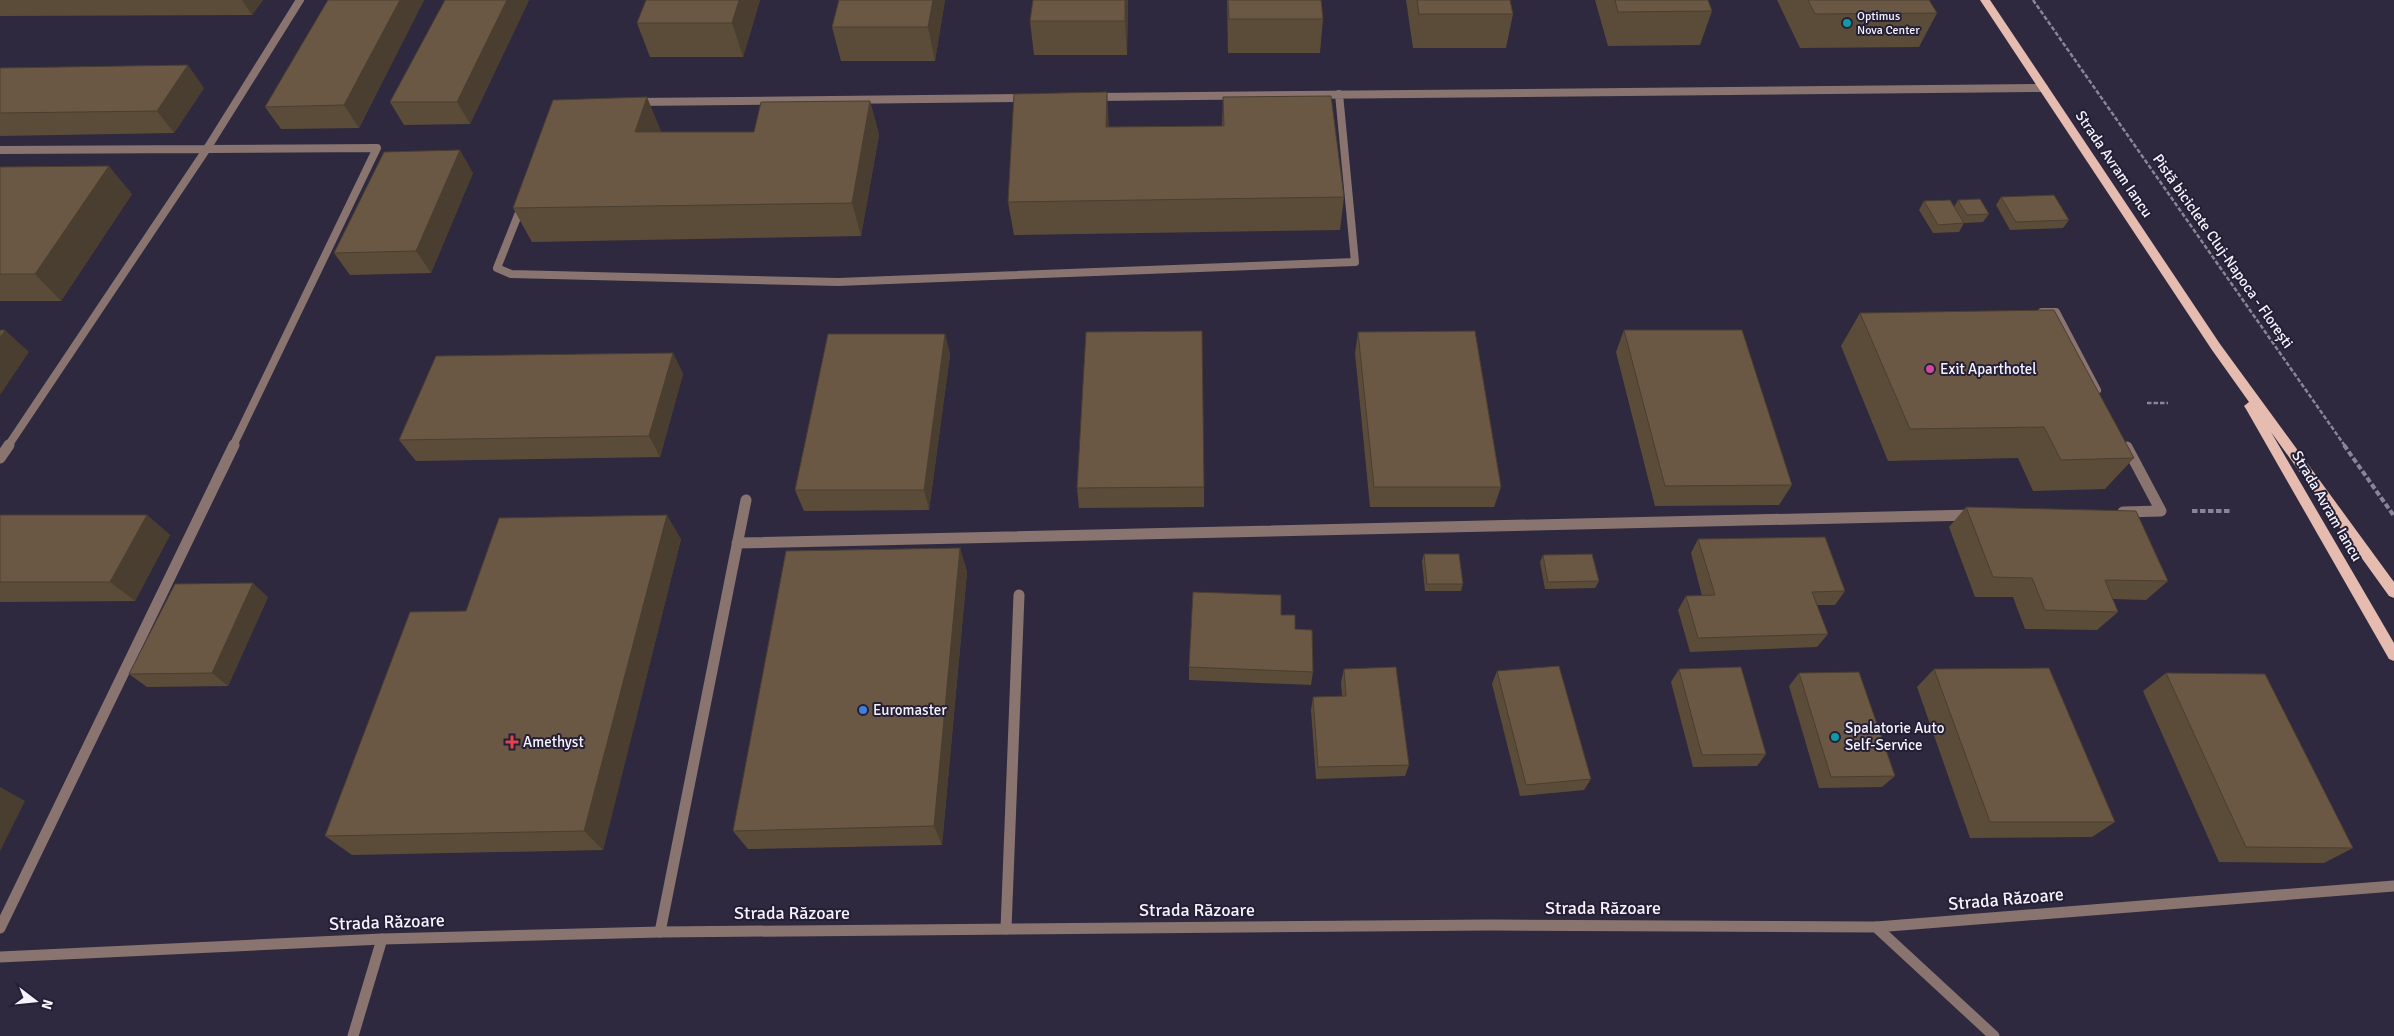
<svg xmlns="http://www.w3.org/2000/svg" width="2394" height="1036" font-family="Signika,sans-serif">
<rect width="100%" height="100%" fill="#2e293e"/>
<g fill="none" stroke-linecap="round" stroke-linejoin="round">
<path stroke="#898596" stroke-width="2.5" stroke-dasharray="4.5 2" stroke-linecap="butt" d="M2033,0l312,446
M2147,403h21"/>
<path stroke="#898596" stroke-width="4" stroke-dasharray="5.5 2.5" stroke-linecap="butt" d="M2344,445l50,71
M2192,511h38"/>
<path stroke="#89746f" stroke-width="8" d="M1095,97l949,-9
M635,102l391,-4
M0,150l377,-2 -144,298
M522,205l-25,63 14,6 327,8 517,-20 -16,-168
M2042,312h14l41,78
M8,446l200,-299 92,-147"/>
<path stroke="#89746f" stroke-width="11" d="M0,458l9,-13
M2123,512l38,-1 -34,-64
M737,543l1236,-28
M1876,927l518,-41
M0,928l234,-483
M1006,929l13,-334
M660,932l86,-432"/>
<path stroke="#89746f" stroke-width="11" d="M353,1036l29,-97"/>
<path stroke="#89746f" stroke-width="11" d="M0,957l382,-18 278,-7 831,-7 385,2 118,109"/>
<path fill="#e6bbb0" fill-rule="evenodd" d="M1980,0h10l230,344 174,238v16l-5,-2 -118,-164 123,211v18l-5,-2 -143,-250 -2,-3 5,-4 -37,-52z"/>
</g>
<path fill="#5b4c3a" d="M0,0h263l-11,15 -252,1z
M328,0h96l-65,128 -78,1 -16,-22z
M445,0h84l-59,124 -66,1 -14,-23z
M646,0h114l-17,57h-93l-13,-34z
M839,0h106l-10,61h-94l-9,-34z
M1033,0h95l-1,55h-93l-4,-34z
M1227,0h94l2,19 -3,34h-92z
M1406,0h104l3,14 -7,34h-93z
M1595,0h113l4,11 -12,34 -92,1z
M1777,0h152l8,13 -18,34 -119,1z
M0,68l204,20 -30,45 -174,3z
M1223,97l121,100 -4,33 -326,5 -6,-33 101,-75 113,-1z
M870,101l9,34 -18,101 -329,6 -19,-34 148,-77 -1,1h94z
M0,167l132,27 -71,107h-61z
M473,173l-42,100 -81,2 -16,-22z
M2001,197l68,23 -6,8 -53,2 -14,-25z
M1958,200l31,14 -6,8 -19,1 -5,9 -26,1 -14,-23 5,-9 30,6z
M1860,313l274,145 -29,31 -72,2 -15,-33 -130,3 -47,-115z
M1624,330l168,155 -13,20 -124,1 -39,-154z
M1358,332l143,155 -7,20h-124l-15,-154z
M945,334l5,21 -21,155 -125,1 -9,-21z
M673,353l10,21 -23,83 -244,4 -17,-21z
M1204,487v20l-125,1 -2,-20z
M1966,507l202,74 -22,19 -33,-1 5,13 -21,18 -72,-1 -12,-32h-38l-26,-70z
M0,515h147l23,20 -35,66 -135,1z
M681,539l-78,311 -251,5 -27,-19 141,-225z
M1698,539l147,52 -10,14h-18l11,29 -11,13 -127,5 -12,-42 8,-14h16l-11,-43z
M960,548l7,24 -25,273 -194,4 -15,-18z
M1424,554l39,30 -2,7h-36l-3,-30z
M1543,555l56,26 -4,7 -50,1 -5,-27z
M268,597l-40,89 -81,1 -18,-13z
M1281,615l14,14 18,43 -2,13 -122,-5v-13z
M1344,669l65,96 -4,11 -89,3 -5,-69 2,-13 29,-1 -1,-14z
M1679,669l87,85 -9,12 -64,1 -22,-85z
M1934,669l181,153 -23,15 -122,1 -53,-151z
M1497,671l94,108 -7,11 -64,6 -28,-112z
M1799,673l96,103 -13,11 -63,1 -30,-102z
M2166,673l187,175 -29,15 -105,-1 -76,-171z"/>
<path fill="#4a3e30" d="M242,0h21l-11,15z
M400,0h24l-65,128 -15,-23z
M507,0h22l-59,124 -13,-22z
M739,0h21l-17,57 -11,-34z
M933,0h12l-10,61 -7,-34z
M1125,0h3l-1,55 -2,-34z
M188,65l16,23 -30,45 -17,-22z
M1107,92l2,34 -1,35 -2,-34z
M647,97l14,34 -12,35 -14,-34z
M870,101l9,34 -18,101 -9,-33z
M460,150l13,23 -42,100 -15,-22z
M109,166l23,28 -71,107 -26,-27z
M5,330l24,22 -29,43v-57z
M945,334l5,21 -21,155 -5,-20z
M673,353l10,21 -23,83 -11,-21z
M147,515l23,20 -35,66 -25,-19z
M667,515l14,24 -78,311 -19,-19z
M960,548l7,24 -25,273 -8,-19z
M253,583l15,14 -40,89 -16,-13z
M0,787l25,14 -25,50z"/>
<path fill="#6a5844" stroke="#4a3e30" d="M328,0h72l-56,105 -79,2z
M445,0h62l-50,102h-67z
M646,0h93l-7,23h-95z
M839,0h94l-5,27h-96z
M1033,0h92v21h-95z
M1228,0h93l2,19h-94z
M1417,0h93l3,14h-94z
M1615,0h93l4,11 -94,1z
M1808,0h121l8,13 -122,1z
M188,65l-31,46 -157,2v-45z
M1107,92l-1,35 118,-1 -1,-29 108,-1 13,101 -336,5 6,-108z
M647,97l-12,35h119l7,-30 109,-1 -18,102 -339,5 40,-108z
M460,150l-44,101 -82,2 50,-101z
M109,166l-74,108h-35v-107z
M2054,195l15,25 -53,2 -15,-25z
M1980,199l9,15 -22,1 -9,-15z
M1950,200l14,23 -26,2 -14,-24z
M2054,310l80,148 -73,2 -17,-33 -134,2 -50,-116z
M0,330h5l-5,8z
M1624,330h118l50,155 -127,1z
M1202,331l2,156 -127,1 9,-156z
M1475,331l26,156h-127l-16,-155z
M828,334h117l-21,156h-129z
M673,353l-24,83 -250,4 37,-84z
M1966,507l170,4 32,70 -63,-1 13,32 -73,-2 -13,-32 -39,-1z
M0,515h147l-37,67h-110z
M667,515l-83,316 -259,5 85,-224 56,-1 33,-93z
M1825,537l20,54 -33,1 16,42 -130,4 -12,-42 29,-1 -17,-56z
M960,548l-26,278 -201,5 53,-280z
M1424,554h35l4,30h-36z
M1592,554l7,27 -51,1 -5,-27z
M253,583l-41,90 -83,1 46,-90z
M1193,592l88,3v20h14v14l17,1 1,42 -124,-5z
M1559,666l32,113 -65,6 -29,-114z
M1396,667l13,98 -91,2 -5,-70 33,-1 -2,-27z
M1741,667l25,87 -64,1 -23,-86z
M2049,668l66,154h-125l-56,-153z
M1859,672l36,104 -64,1 -32,-104z
M2166,673l99,1 88,174 -107,-1z"/>
<g fill="#0f9aa8" stroke="#241f34" stroke-width="2">
<circle cx="1847" cy="23" r="5"/>
<circle cx="1835" cy="737" r="5"/>
</g>
<circle fill="#d1479c" stroke="#241f34" stroke-width="2" cx="1930" cy="369" r="5"/>
<circle fill="#3f7fe0" stroke="#241f34" stroke-width="2" cx="863" cy="710" r="5"/>
<path fill="#e0444e" stroke="#241f34" stroke-width="2" d="M509.5 734.5h5v5h5v5h-5v5h-5v-5h-5v-5h5z"/>
<g text-anchor="middle" stroke-width="4" stroke-linejoin="round" paint-order="stroke">
<g font-size="12" fill="#f5f3fe" stroke="#241f34" text-anchor="start">
<text x="1857" y="20">Optimus<tspan x="1857" dy="14">Nova Center</tspan></text>
</g>
<g font-size="15" fill="#f5f3fe" stroke="#241f34">
<text transform="translate(2114 164) rotate(56)" y="5">Strada Avram Iancu</text>
<text transform="translate(2223 251) rotate(55)" y="5">Pistă biciclete Cluj-Napoca - Florești</text>
<text transform="translate(2327 506) rotate(60)" y="5">Strada Avram Iancu</text>
</g>
<g font-size="15" fill="#f5f3fe" stroke="#241f34" text-anchor="start">
<text x="1940" y="374">Exit Aparthotel</text>
<text x="873" y="715">Euromaster</text>
<text x="1845" y="733">Spalatorie Auto<tspan x="1845" dy="17">Self-Service</tspan></text>
<text x="523" y="747">Amethyst</text>
</g>
<g font-size="18" fill="#f5f3fe" stroke="#241f34">
<text transform="translate(2006 899) rotate(-5)" y="6">Strada Răzoare</text>
<text x="1603" y="914">Strada Răzoare</text>
<text x="1197" y="916">Strada Răzoare</text>
<text x="792" y="919">Strada Răzoare</text>
<text transform="translate(387 922) rotate(-2)" y="6">Strada Răzoare</text>
</g>
</g>
<g transform="translate(35 1001) rotate(106)" stroke="#241f34" stroke-width="4" paint-order="stroke">
<path d="M0-4L9 19L0 12L-9 19Z" fill="#f5f3fe"/>
<text y="-8" font-size="14" font-weight="bold" text-anchor="middle" fill="#f5f3fe">N</text>
</g>
</svg>
